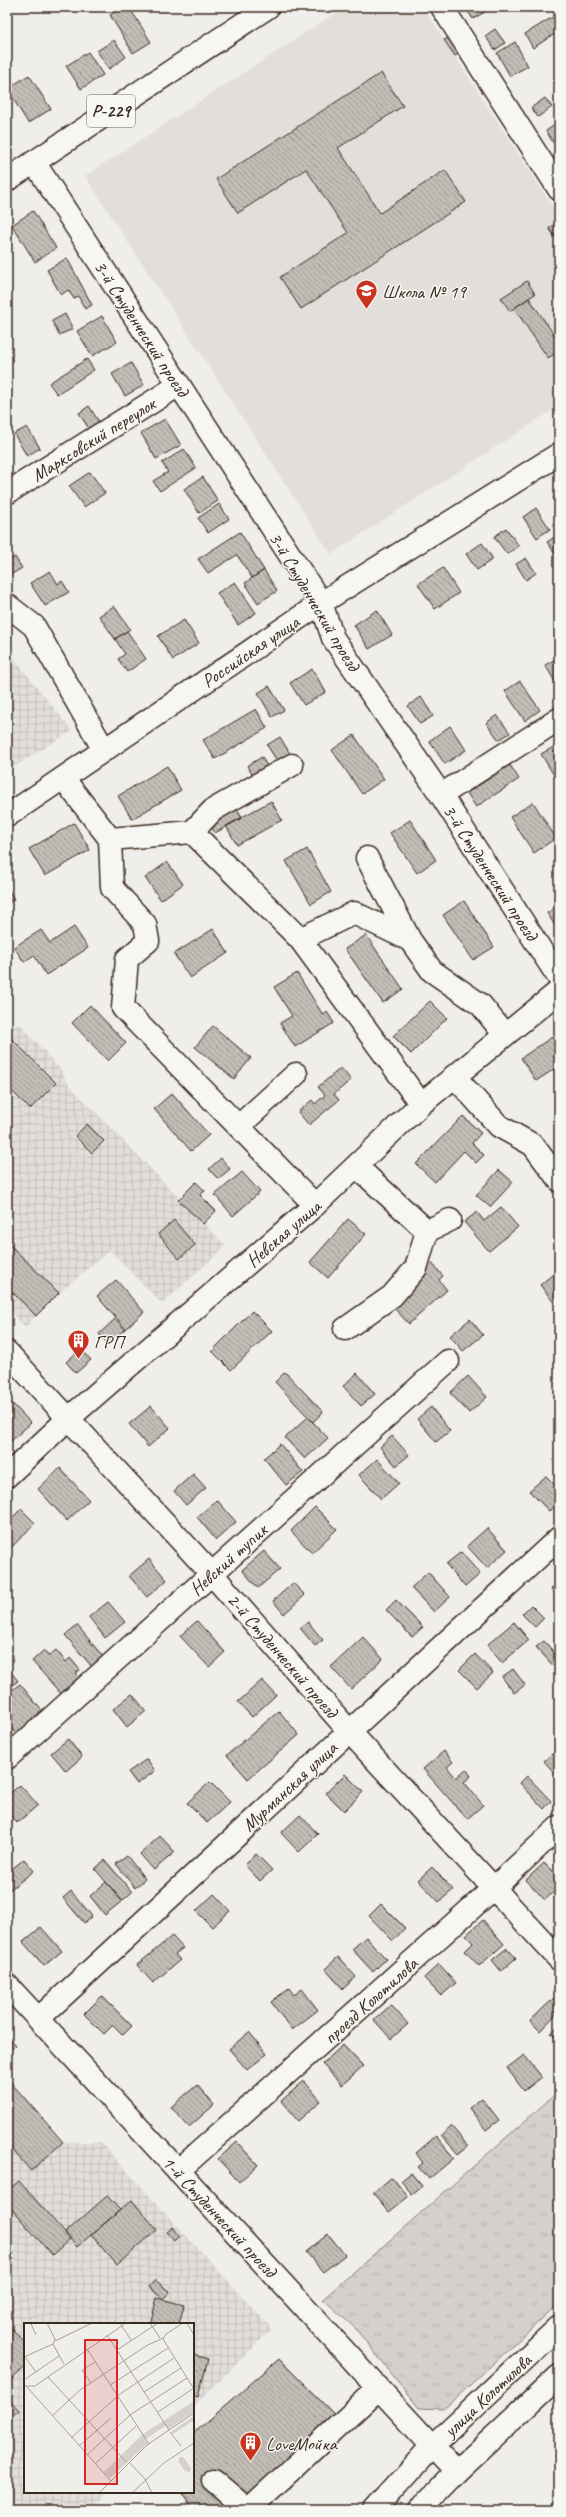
<svg xmlns="http://www.w3.org/2000/svg" width="566" height="2517" font-family="Caveat,sans-serif">
<defs>
<pattern id="industrial-grid" width="8" height="8" patternUnits="userSpaceOnUse"><rect width="8" height="8" fill="#e2dfdb"/><path d="M0 4h8M4 0v8" fill="none" stroke="#c3c0bc"/></pattern>
<pattern id="grass-tufts" width="24" height="20" patternUnits="userSpaceOnUse"><rect width="24" height="20" fill="#d4d1cc"/><path d="M3 7l-1-3M5 7V3M7 7l1-3M15 17l-1-3M17 17v-4M19 17l1-3" fill="none" stroke="#b7b4af"/></pattern>
<pattern id="building-back-hatch" width="6" height="6" patternUnits="userSpaceOnUse"><rect width="6" height="6" fill="#c2bdb7"/><path d="M-1 5l2 2M0 0l6 6M5-1l2 2" fill="none" stroke="#9f9a94"/></pattern>
</defs>
<rect width="100%" height="100%" fill="#efeeea"/>
<filter id="ink" filterUnits="userSpaceOnUse"><feTurbulence type="fractalNoise" baseFrequency=".025" numOctaves="2"/><feDisplacementMap in="SourceGraphic" scale="8" xChannelSelector="R" yChannelSelector="G"/><feConvolveMatrix kernelMatrix="1 2 1 2 8 2 1 2 1" color-interpolation-filters="sRGB"/></filter>
<g filter="url(#ink)">
<path fill="#e2dfdb" d="M345,7h78l136,209v190l-228,148 -246,-378z"/>
<path fill="url(#industrial-grid)" d="M12,656l60,75 -65,40v-112z
M7,1023l14,2 39,44 9,16 157,161 -64,58 -52,-54 -51,43 -34,34 -18,-19z
M7,2078l56,64h37l172,187 -79,78v-83h-168v168h83l-18,18h-83z"/>
<path fill="url(#grass-tufts)" stroke="#887e75" d="M559,2091v212l-115,106 -25,-1 -64,-80 -32,-29z"/>
<path fill="url(#building-back-hatch)" stroke="#3b2a1e" d="M122,7h7l22,35 -18,11 -23,-38z
M465,7h28l-20,12z
M556,15l3,5v11l-26,17 -8,-14z
M495,29l10,14 -10,7 -10,-14z
M450,37l11,16 -6,3 -11,-16z
M114,40l12,17 -17,12 -12,-18z
M515,42l13,24 -18,10 -13,-23z
M88,52l15,23 -22,14 -15,-23z
M381,73l22,33 -65,42 42,65 65,-43 21,32 -165,107 -21,-32 68,-44 -42,-64 -68,44 -22,-34z
M29,75l22,34 -23,14 -21,-34z
M545,98l7,9 -14,10 -7,-9z
M559,122v26l-2,1 -11,-18z
M33,211l23,37 -21,14 -23,-37z
M559,222v21l-10,-15z
M67,258l25,47 -7,4 -7,-13 -4,3 -6,-9 -7,5 -14,-25z
M527,281l8,13 -25,17 -9,-13z
M529,298l30,44v9l-11,7 -34,-50z
M65,314l8,15 -14,6 -7,-14z
M102,316l15,26 -25,14 -15,-25z
M87,359l7,11 -37,24 -8,-11z
M131,363l13,22 -19,11 -13,-22z
M89,406l10,16 -10,7 -10,-16z
M165,419l16,26 -25,14 -15,-26z
M27,427l13,21 -13,8 -13,-22z
M184,449l12,19 -36,23 -7,-10 15,-9 -6,-9z
M90,472l15,21 -21,14 -15,-21z
M203,477l15,24 -19,12 -15,-24z
M559,493v13l-6,-9z
M219,504l10,15 -21,14 -10,-15z
M536,508l14,21 -13,9 -14,-21z
M506,528l13,18 -12,8 -13,-17z
M240,532l24,38 -12,8 -15,-23 -29,18 -10,-14z
M556,536l3,4v19l-12,-17z
M482,543l11,16 -16,11 -11,-16z
M15,557l7,11 -15,9v-16z
M526,558l10,15 -10,7 -10,-16z
M443,568l16,25 -24,16 -17,-25z
M264,570l13,21 -19,12 -13,-20z
M50,571l8,13 4,-3 7,11 -24,14 -15,-23z
M235,582l21,31 -18,12 -21,-32z
M114,606l16,23 -15,10 -16,-23z
M377,610l15,25 -23,14 -15,-24z
M184,620l15,23 -26,17 -15,-24z
M127,631l19,28 -19,13 -9,-13 7,-5 -10,-15z
M559,657v31l-14,-23z
M312,669l14,23 -22,13 -14,-22z
M520,681l20,29 -15,11 -20,-30z
M269,686l15,24 -12,7 -14,-24z
M421,697l12,19 -13,8 -12,-18z
M256,709l11,19 -52,31 -12,-19z
M497,715l13,18 -11,7 -13,-17z
M450,726l16,24 -21,14 -16,-23z
M354,735l30,44 -22,15 -30,-44z
M280,737l12,20 -13,7 -12,-19z
M559,744v31l-4,2 -14,-23z
M262,757l7,13 -14,9 -8,-13z
M510,765l9,14 -43,28 -9,-14z
M167,766l14,24 -49,29 -14,-23z
M271,801l11,19 -45,25 -11,-19z
M533,802l23,36 -22,15 -24,-36z
M235,806l7,12 -27,15 -7,-12z
M410,820l26,40 -19,13 -27,-40z
M74,823l16,27 -45,26 -16,-27z
M307,849l24,43 -20,12 -25,-43z
M167,862l16,22 -22,16 -16,-22z
M7,887l7,12 -7,5z
M464,901l30,46 -21,13 -30,-45z
M559,905v27l-12,-19z
M74,927l14,21 -42,27 -12,-20 -10,7 -10,-15 27,-17 9,13z
M213,929l15,24 -38,25 -16,-24z
M366,935l37,54 -20,14 -38,-54z
M297,973l26,42 4,-3 7,11 -39,24 -15,-24 12,-7 -18,-29z
M430,1001l17,17 -36,36 -18,-18z
M90,1005l36,38 -18,18 -36,-38z
M213,1026l38,32 -17,21 -39,-32z
M7,1034l49,49 -26,26 -23,-23z
M552,1037l7,11v18l-23,15 -15,-23z
M341,1068l10,12 -17,14 5,6 -30,25 -11,-13 14,-12 3,4 10,-9 -7,-8z
M172,1093l37,42 -18,16 -37,-42z
M463,1116l18,17 -9,10 12,12 -8,8 -12,-12 -29,31 -19,-18z
M87,1124l17,17 -12,12 -17,-17z
M221,1158l9,11 -12,10 -9,-10z
M499,1170l14,12 -23,25 -14,-12z
M242,1172l18,20 -27,24 -18,-21z
M196,1182l9,9 -5,4 16,16 -13,13 -25,-24z
M501,1207l17,20 -29,24 -25,-29 13,-10 7,9z
M348,1219l18,15 -38,44 -18,-16z
M174,1220l21,25 -16,14 -21,-25z
M7,1242l52,51 -23,23 -29,-29z
M430,1261l13,15 -4,4 8,10 -38,34 -16,-17 20,-18 -6,-7z
M559,1269v40l-19,-24z
M116,1280l28,32 -19,17 -28,-33z
M252,1311l20,20 -41,39 -19,-19z
M116,1318l9,11 -17,15 -9,-10z
M470,1319l13,16 -20,16 -13,-15z
M81,1349l10,11 -15,13 -10,-11z
M285,1372l38,40 -10,10 -38,-40z
M357,1373l18,21 -14,12 -18,-20z
M468,1376l19,21 -18,16 -19,-20z
M7,1398l24,25 -20,18 -4,-4z
M151,1406l19,22 -22,19 -19,-23z
M431,1407l19,24 -14,11 -19,-23z
M308,1417l20,21 -23,21 -20,-21z
M392,1436l17,19 -13,11 -16,-19z
M280,1444l23,28 -17,13 -22,-27z
M377,1459l22,24 -18,16 -22,-24z
M60,1468l29,32 -22,21 -29,-32z
M193,1474l13,14 -20,17 -12,-14z
M546,1476l13,13v13l-10,9 -20,-20z
M217,1500l19,22 -20,18 -19,-23z
M315,1507l22,22 -25,24 -21,-22z
M21,1509l14,14 -27,28 -1,-28z
M487,1528l20,22 -20,18 -20,-22z
M264,1551l16,18 -22,19 -16,-18z
M461,1552l19,22 -15,13 -19,-23z
M149,1559l18,21 -20,17 -18,-21z
M428,1572l22,25 -16,15 -23,-24z
M559,1582v17l-8,-10z
M293,1583l12,12 -21,19 -11,-13z
M396,1600l27,27 -11,10 -26,-27z
M108,1602l17,20 -20,16 -16,-21z
M531,1605l13,13 -9,9 -13,-13z
M197,1621l28,31 -16,15 -29,-31z
M308,1622l15,18 -8,6 -15,-18z
M514,1622l15,18 -27,23 -15,-18z
M77,1625l27,33 -12,9 -27,-32z
M363,1637l20,22 -32,30 -20,-22z
M544,1641l15,17v8l-3,3 -20,-22z
M44,1650l5,6 7,-6 10,12 4,-4 10,12 -4,3 5,5 -19,17 -30,-34z
M475,1654l18,19 -16,15 -18,-18z
M7,1667l11,14 -11,8z
M513,1669l12,16 -11,8 -12,-16z
M262,1680l14,15 -24,22 -14,-15z
M20,1684l23,28 -27,22 -9,-11v-29z
M132,1694l14,17 -19,16 -14,-18z
M279,1711l20,24 -51,44 -21,-24z
M7,1730l7,8 -7,6z
M68,1739l14,18 -16,14 -15,-18z
M559,1748v30l-15,-17z
M444,1751l9,11 -6,5 9,11 10,-9 5,7 -7,6 19,23 -16,14 -44,-50z
M147,1759l8,12 -18,13 -9,-12z
M345,1774l18,18 -19,19 -18,-18z
M527,1776l24,25 -7,8 -24,-26z
M210,1782l20,20 -23,21 -20,-20z
M20,1785l18,20 -21,18 -10,-12v-15z
M300,1815l18,19 -19,18 -18,-19z
M160,1836l15,16 -21,18 -14,-16z
M256,1854l16,16 -12,11 -15,-16z
M127,1856l18,23 -10,9 -19,-24z
M24,1859l10,12 -26,20 -1,-18z
M105,1860l27,32 -10,9 -27,-32z
M544,1863l15,15v9l-14,13 -19,-20z
M432,1867l21,23 -14,12 -21,-22z
M106,1882l16,19 -17,14 -15,-19z
M71,1891l21,25 -8,7 -21,-25z
M214,1894l16,17 -18,16 -16,-16z
M381,1904l24,24 -12,13 -24,-25z
M483,1920l21,24 -25,22 -14,-15 8,-8 -7,-8z
M41,1927l21,24 -18,15 -21,-24z
M172,1936l11,12 -8,6 5,6 -27,23 -16,-18z
M366,1937l20,22 -13,13 -21,-23z
M507,1948l9,10 -15,13 -9,-11z
M338,1957l18,20 -13,12 -18,-20z
M439,1964l17,19 -15,13 -17,-18z
M289,1988l5,7 8,-6 16,21 -26,20 -21,-28z
M102,1996l30,30 -9,9 -10,-10 -9,9 -20,-20z
M556,1996l3,3v12l-19,20 -10,-10z
M391,2005l17,19 -17,15 -17,-19z
M559,2027v15l-8,-9z
M249,2032l18,22 -20,16 -18,-21z
M7,2035l9,10 -9,8z
M343,2045l20,21 -21,19 -20,-21z
M524,2055l18,22 -18,14 -17,-23z
M7,2078l56,64 -32,29 -24,-27z
M304,2081l17,20 -23,20 -17,-20z
M197,2085l17,20 -25,22 -18,-20z
M482,2098l17,22 -13,10 -17,-22z
M451,2126l17,20 -10,8 -17,-19z
M436,2136l18,22 -25,21 -11,-12 5,-4 -7,-10z
M237,2142l21,23 -19,17 -21,-23z
M411,2173l11,13 -10,8 -11,-13z
M392,2177l16,20 -19,15 -16,-19z
M19,2181l51,58 -18,16 -45,-51v-13z
M107,2196l13,14 -43,37 -12,-14z
M132,2200l25,30 -40,35 -26,-30z
M173,2227l7,9 -5,5 -8,-9z
M328,2234l17,21 -22,17 -17,-20z
M155,2280l15,12 -7,7 -14,-12z
M157,2298l27,7 -5,19h-29z
M7,2324l18,19v24l-18,17z
M193,2355l15,4 -10,38 -5,-2z
M279,2359l69,69 -88,82h-67l-12,-18h12v-58z
M7,2397l12,13 -12,12z
M559,2498v12h-13z"/>
<g fill="none" stroke-linecap="round" stroke-linejoin="round">
<defs>
<path id="minor" d="M442,7l117,182
M34,162l287,441 12,35 108,157 118,183
M7,493l172,-108
M7,605l27,21 70,124
M63,778l47,61 82,-7 108,107 121,165
M441,795l118,-76
M7,816l314,-213 238,-149
M192,832l21,-22 79,-45
M110,839l2,49 33,36 3,17 -21,18 -4,49 192,197
M367,858l43,82
M300,939l54,-26 56,27 22,31 49,34 23,29
M454,1076l45,50 34,19 26,35
M239,1126l57,-52
M356,1166l71,65 23,-11
M345,1329l47,-33 24,-28 11,-37
M7,1352l205,222 137,157 210,228
M7,1476l62,-58 246,-213 106,-101 138,-113
M7,1758l441,-397
M7,1985l449,487
M38,2019l521,-481
M178,2171l316,-283 65,-61
M213,2480l35,30 131,-122"/>
<path id="major" d="M7,180l261,-173
M374,2510l58,-64 127,-119
M419,2510l37,-38 103,-96"/>
</defs>
<use href="#minor" stroke="#3b2a1e" stroke-width="25"/>
<use href="#major" stroke="#3b2a1e" stroke-width="25"/>
<use href="#minor" stroke="#f6f6f2" stroke-width="22"/>
<use href="#major" stroke="#f6f6f2" stroke-width="22"/>
</g>
</g>
<defs>
<symbol id="school-pin" viewBox="-11 -11 22 30"><path d="M0 17L-7.5 6A9.5 9.5 0 1 1 7.5 6Z" fill="#c8321e" stroke="#f6f6f2"/><path d="M0-5L7-2L0 1L-7-2ZM-4 1L0 2.5L4 1V4Q0 6-4 4Z" fill="#fff"/></symbol>
<symbol id="building-pin" viewBox="-11 -11 22 30"><path d="M0 17L-7.5 6A9.5 9.5 0 1 1 7.5 6Z" fill="#c8321e" stroke="#f6f6f2"/><path d="M-4-6H4V6H1V3H-1V6H-4ZM-2.5-4.3h1.7v1.8h-1.7ZM.8-4.3h1.7v1.8H.8ZM-2.5-1h1.7V.8h-1.7ZM.8-1h1.7V.8H.8Z" fill="#fff"/></symbol>
</defs>
<g fill-rule="evenodd">
<use href="#school-pin" x="354" y="278" width="25" height="34"/>
<use href="#building-pin" x="66" y="1328" width="25" height="34"/>
<use href="#building-pin" x="238" y="2430" width="25" height="34"/>
</g>
<g text-anchor="middle" stroke-width="3" stroke-linejoin="round" paint-order="stroke">
<rect fill="#f6f6f2" stroke="#73675e" stroke-width="1" x="87" y="95" width="48" height="32" rx="3"/>
<g font-size="18" font-weight="bold" fill="#3b2a1e">
<text x="111" y="117">Р-229</text>
</g>
<g font-size="19" fill="#3b2a1e" stroke="#f6f6f2" text-anchor="start">
<text x="382" y="298">Школа № 19</text>
<text x="94" y="1348">ГРП</text>
<text x="266" y="2450">LoveМойка</text>
</g>
<g font-size="19" fill="#3b2a1e" stroke="#f6f6f2">
<text transform="translate(142 328) rotate(57)" y="7">3-й Студенческий проезд</text>
<text transform="translate(93 439) rotate(-32)" y="7">Марксовский переулок</text>
<text transform="translate(315 601) rotate(59)" y="7">3-й Студенческий проезд</text>
<text transform="translate(250 651) rotate(-34)" y="7">Российская улица</text>
<text transform="translate(491 872) rotate(57)" y="7">3-й Студенческий проезд</text>
<text transform="translate(283 1233) rotate(-41)" y="7">Невская улица</text>
<text transform="translate(228 1559) rotate(-42)" y="7">Невский тупик</text>
<text transform="translate(283 1655) rotate(49)" y="7">2-й Студенческий проезд</text>
<text transform="translate(289 1786) rotate(-43)" y="7">Мурманская улица</text>
<text transform="translate(370 2000) rotate(-42)" y="7">проезд Колотилова</text>
<text transform="translate(220 2216) rotate(47)" y="7">1-й Студенческий проезд</text>
<text transform="translate(487 2395) rotate(-43)" y="7">улица Колотилова</text>
</g>
</g>
<g transform="translate(24 2323)">
<rect width="170" height="170" fill="#efeeea"/>
<path d="M170,78v11l-26,17 -3,-3 -18,12 -2,2 3,3 -38,35 -6,-6 39,-38zM170,93v4l-21,14 -2,-2z" fill="#d4d1cc"/>
<path d="M156,134h3l8,11 -1,4 -5,-1 -7,-10z" fill="#d4d1cc"/>
<path fill="none" stroke="#a7a098" stroke-width="1" d="M23,0l8,16 -2,5 11,20M96,0l11,17M126,0l10,15M159,0l-17,11 -3,5 31,50M163,0l7,12M7,1l5,11M83,12l62,95M31,18l37,-18M63,26l62,95M93,27l41,-27M0,34l29,-13M1,34l11,15M24,54l79,86M0,57l35,-24M67,60l-9,-13 13,-8M86,62l58,-37M0,63h11l91,-63M2,63l85,95M120,69l37,-24M134,89l36,-24M28,93l28,-26 66,-44 17,-8M146,109l11,14M47,115l49,-44 54,-36M55,123l32,-28M63,132l43,-40 57,-37M105,139l16,17 7,14M71,141l41,-38M75,170l48,-48 47,-32M108,170l32,-30 30,-20"/>
<path fill="#d62828" fill-opacity="0.15" stroke="#d62828" stroke-width="2" d="M61,17h32v144h-32z"/>
<rect width="170" height="170" fill="none" stroke="#3b2a1e" stroke-width="2"/>
</g>
<rect width="566" height="2517" fill="none" stroke="#f6f6f2" stroke-width="24"/>
<rect x="12" y="12" width="542" height="2493" fill="none" stroke="#3b2a1e" stroke-width="1.5" filter="url(#ink)"/>
</svg>
